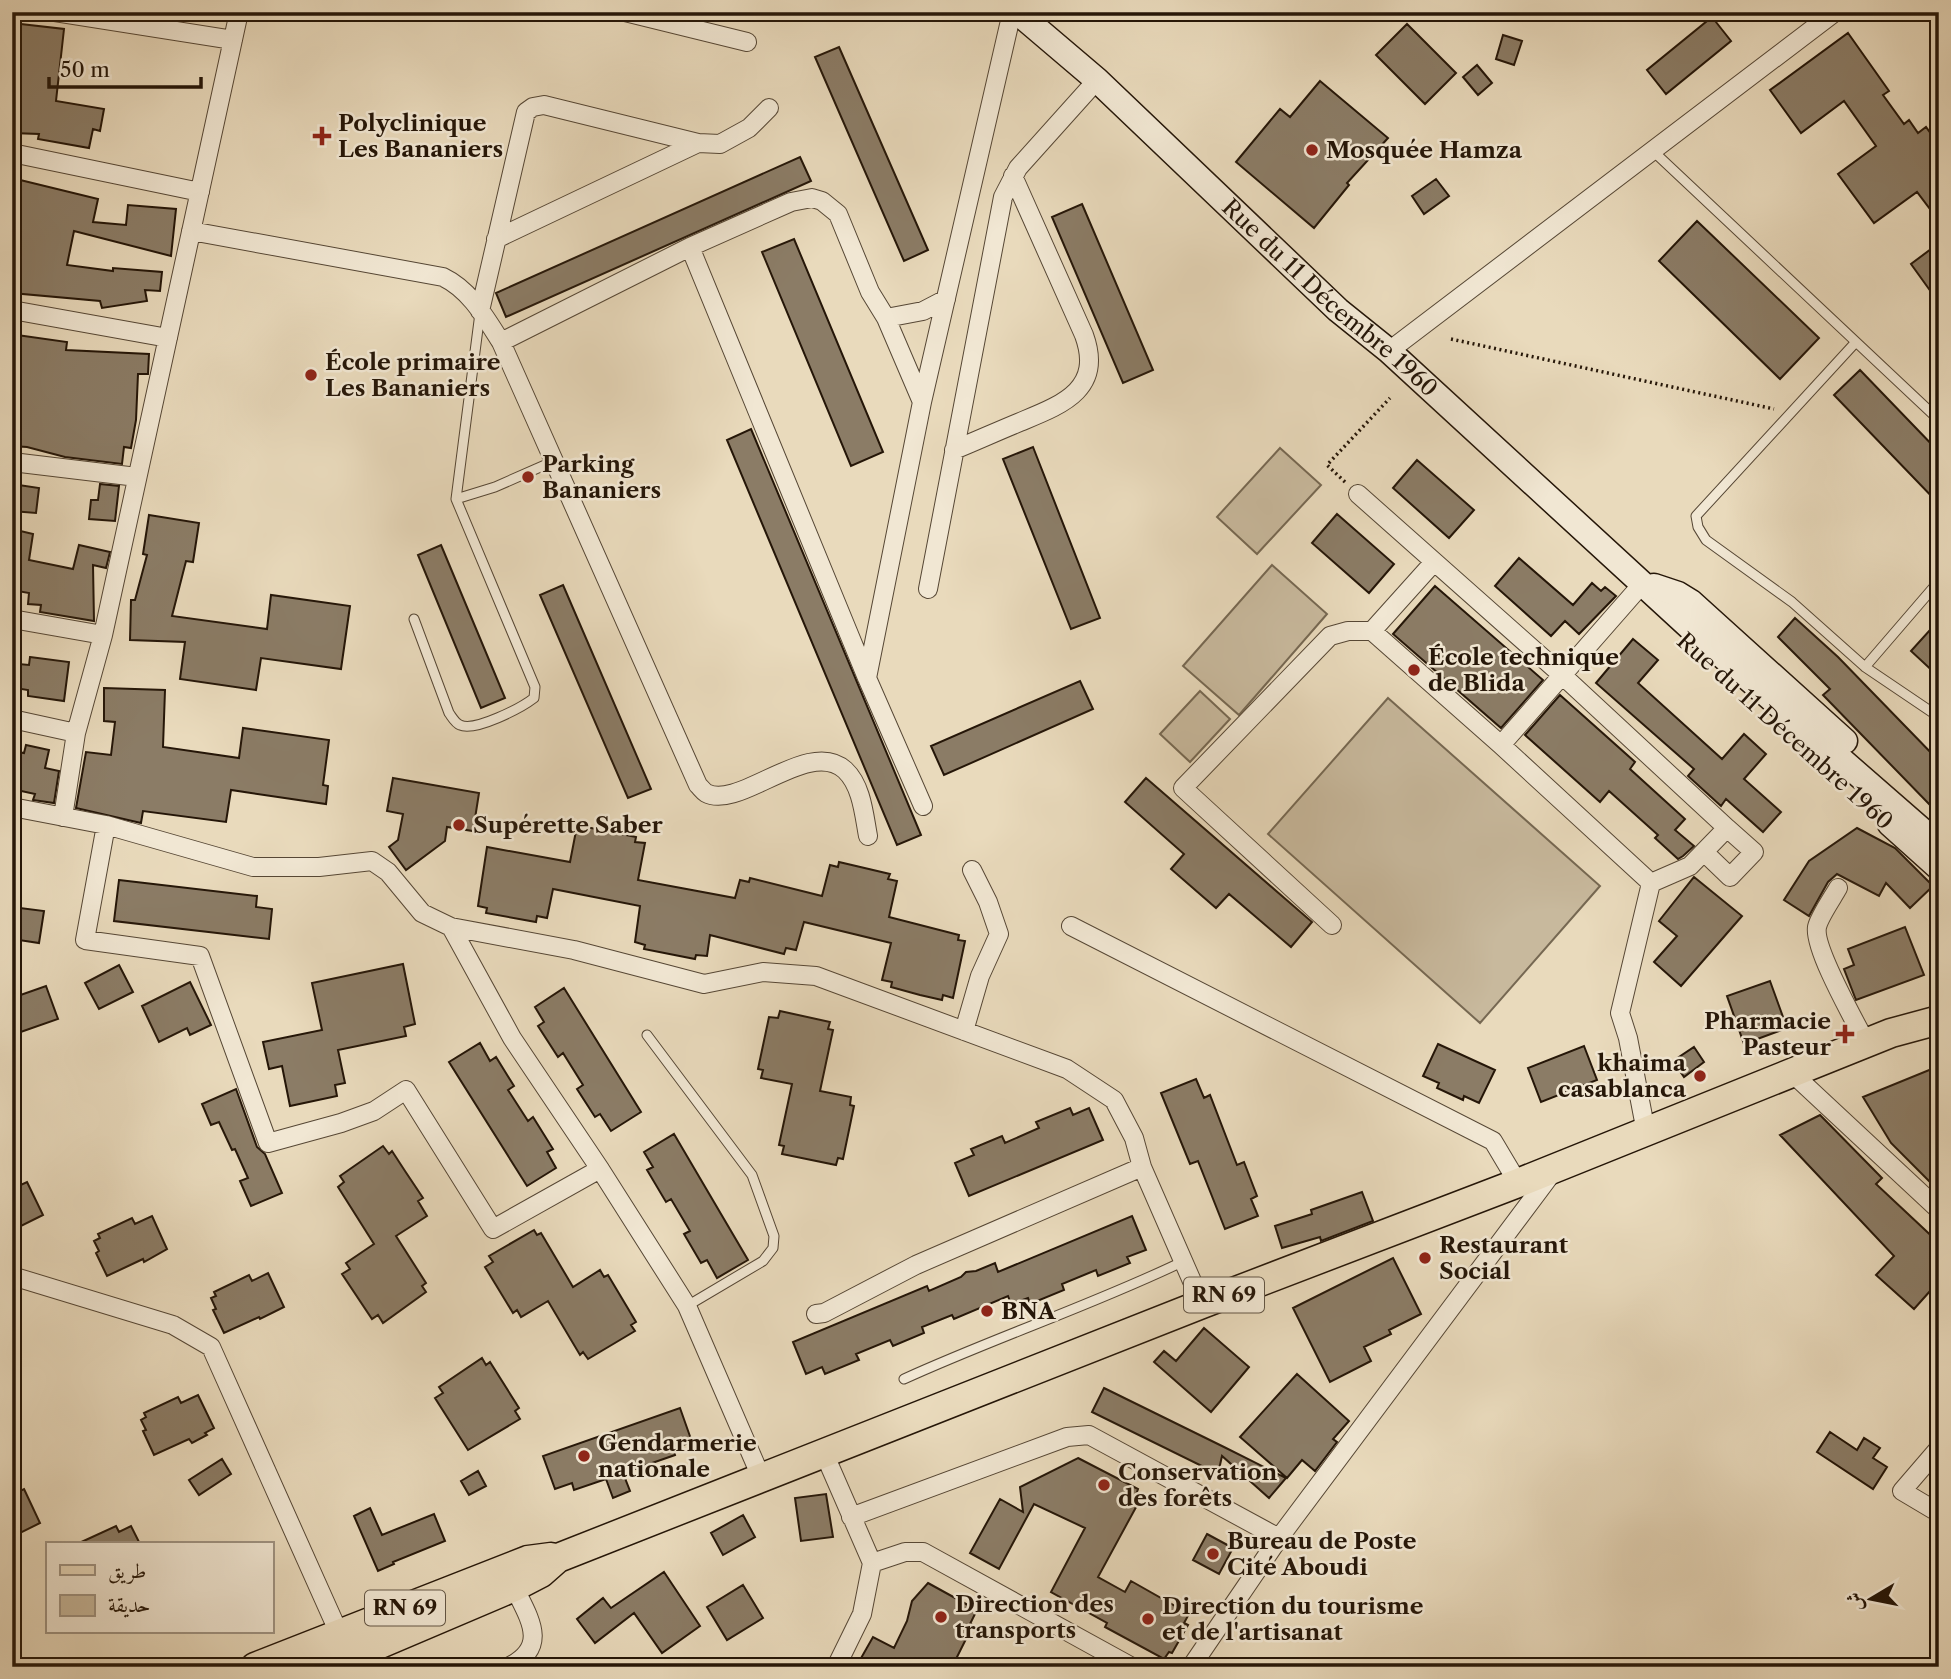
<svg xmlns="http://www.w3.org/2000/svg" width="1951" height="1679" font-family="'Libre Caslon Text',Amiri,serif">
<rect width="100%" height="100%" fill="#e9dabc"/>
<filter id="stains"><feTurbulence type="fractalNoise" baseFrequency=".00286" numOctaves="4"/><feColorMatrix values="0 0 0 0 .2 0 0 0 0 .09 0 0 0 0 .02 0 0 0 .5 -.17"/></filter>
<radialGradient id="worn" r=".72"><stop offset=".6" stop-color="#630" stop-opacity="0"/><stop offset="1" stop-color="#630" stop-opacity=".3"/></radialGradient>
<path fill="#c8b99d" stroke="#766852" stroke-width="2" d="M1280,448l41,37 -64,69 -40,-37z
M1272,565l55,49 -88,101 -56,-49z
M1200,691l30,28 -40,43 -30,-28z
M1388,698l212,188 -120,137 -212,-189z"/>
<path fill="#8b7c66" stroke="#251608" stroke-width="2" d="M1712,17l19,24 -65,53 -19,-24z
M12,23l52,6 -8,72 48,8 -4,22 -7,-2 -4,19 -51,-9 1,-5 -27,-1z
M1407,24l49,49 -31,31 -49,-49z
M1848,33l41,58 -6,4 21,29 5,-4 9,13 8,-6 13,18v76l-22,-29 -43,31 -36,-49 38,-28 -32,-45 -43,32 -31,-43z
M1503,35l19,6 -8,24 -18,-6z
M839,47l89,203 -24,11 -89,-204z
M1477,65l15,18 -14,12 -15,-18z
M1320,81l68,57 -41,45 2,2 -35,43 -78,-66 44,-53 10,8z
M800,157l11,24 -305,136 -10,-24z
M12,178l86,21 -5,23 33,3 2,-20 48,4 -5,47 -97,-25 -7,34 46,6v-3l49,4 -2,19 -15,-1 2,11 -45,7 -2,-7 -88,-8z
M1436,179l13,17 -25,18 -12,-18z
M1082,204l71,166 -30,13 -71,-166z
M1697,221l122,117 -39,41 -121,-118z
M794,239l89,213 -32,14 -89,-214z
M1939,243v60l-28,-39z
M17,335l50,7 -1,8 83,4 -1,20h-10l-2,46 -5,28 -7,-1 -2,17 -57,-7 -38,-10 -15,-1v-82z
M1860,370l79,82v52l-105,-109z
M751,429l170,406 -24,10 -170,-405z
M1033,447l67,171 -29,11 -68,-170z
M1417,460l57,50 -25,28 -56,-50z
M12,484l27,4 -3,25 -24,-2z
M100,484l19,2 -4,35 -26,-2 2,-19h7z
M1337,514l57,50 -25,29 -57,-50z
M149,515l50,8 -6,39 -7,-1 -14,55 95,13 4,-34 79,11 -9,63 -80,-11 -5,32 -76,-11 5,-37 -55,-2 1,-40h4l12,-45 -4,-1z
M12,529l21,5 -4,26 44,9 6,-24 31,7 -4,16 -13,-3 1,56 -54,-9 1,-7 -13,-1 1,-11 -17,-3z
M441,545l64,153 -24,10 -63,-153z
M1519,558l54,47 19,-22 9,8 4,-4 11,9 -37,38 -14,-13 -14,15 -56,-50z
M563,585l88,204 -23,9 -88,-203z
M1435,586l108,94 -42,48 -108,-94z
M1795,618l43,39 101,104v37l-8,8 -108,-111 7,-6 -52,-52z
M1939,620v57l-28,-26z
M1633,639l25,21 -20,23 84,76 22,-25 22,20 -22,25 37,33 -18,20 -37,-33 -5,7 -33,-30 6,-7 -98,-86z
M30,657l39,5 -5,39 -36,-5v-6l-13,-2 4,-24 10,1z
M1080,681l13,28 -149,66 -13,-29z
M104,688l61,2 -2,57 76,11 4,-30 86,12 -6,45 5,1 -2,18 -95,-14 -5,32 -83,-11 -2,12 -65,-15 10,-56 25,3 4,-33 -11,-1z
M1560,695l75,67 -5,7 55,50 -10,11 19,16 -11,10 -5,3 -23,-21 3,-3 -49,-44 -9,11 -75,-67z
M26,745l23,5 -4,18 14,3 -5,32 -21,-3 2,-6 -23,-5v-38l12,2z
M393,778l86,15 -6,38 -26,-4 -2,14 -39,29 -17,-23 9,-7 5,-26 -16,-3z
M1146,778l166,144 -21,25 -62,-53 -13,14 -45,-39 13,-15 -59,-52z
M586,827l50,10 -1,5 10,1 -7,37 97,18 5,-18 9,2 1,-4 72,18 8,-31 8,2 1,-5 51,12 -2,5 9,2 -8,36 70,18 -1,5 7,1 -12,57 -10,-3 -1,5 -22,-5 -29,-8 1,-5 -10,-2 9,-37 -87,-21 -8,28 -10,-2 -2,6 -74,-19 -3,21 -11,-1 -1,4 -51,-10 1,-4 -10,-3 5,-36 -87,-17 -6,29 -10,-2 -1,6 -50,-9 1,-5 -9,-2 9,-59 83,15 6,-31 9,2z
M1857,828l38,20 38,38 -23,22 -24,-25 -7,13 -42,-22 -9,8 -19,34 -25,-16 25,-39z
M1694,877l48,39 -61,70 -27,-24 23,-26 -18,-15z
M119,880l138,16 -1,11 16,2 -3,30 -155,-18z
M12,907l32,4 -5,32 -27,-4z
M1905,927l19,48 -68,25 -12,-31 10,-4 -6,-16z
M403,964l12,60 -11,3 2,9 -68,14 7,33 -10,2 2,11 -47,10 -8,-40 -13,3 -6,-27 59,-12 -10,-47z
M119,965l14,27 -34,17 -14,-26z
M1770,981l17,47 -43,16 -17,-48z
M190,982l21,43 -21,10 -3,-7 -28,14 -17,-36z
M46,986l12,33 -46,16v-37z
M564,988l77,124 -30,19 -11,-17 -5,3 -18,-28 6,-4 -20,-32 -5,4 -20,-31 6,-4 -9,-15z
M780,1011l50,11 -2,7 5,1 -13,61 31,6 -1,8 4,1 -11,53 -5,-1 -2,7 -54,-11 2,-8 -5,-1 13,-61 -31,-6 2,-8 -5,-1 11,-52 9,1z
M480,1043l10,18 6,-4 18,29 -6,4 20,31 5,-4 20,32 -6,3 9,16 -29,18 -78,-124z
M1438,1044l57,26 -16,33 -15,-7 -1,4 -26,-12 2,-5 -16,-7z
M1584,1046l13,34 -56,22 -13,-34z
M1694,1047l10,15 -20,15 -11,-16z
M1939,1066v125l-48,-48 -28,-46z
M1196,1079l8,19 6,-3 27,70 7,-3 13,34 -6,3 7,17 -33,13 -27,-68 -8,3 -29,-71z
M236,1089l21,58 8,7 17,39 -31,13 -11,-25 8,-3 -13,-29 -3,1 -13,-28 -8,3 -9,-21z
M1070,1108l3,7 16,-7 14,32 -134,56 -14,-33 19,-8 -3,-6 31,-13 3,7 34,-15 -3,-6z
M1820,1115l62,63 -6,6 63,59v38l-25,28 -38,-34 18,-19 -114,-121z
M674,1134l74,126 -31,18 -10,-18 -6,3 -17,-29 6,-3 -19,-32 -5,3 -19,-32 6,-3 -9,-15z
M383,1146l6,8 3,-3 13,20 18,27 -5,3 9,15 -31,20 30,47 -4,3 4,6 -43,31 -5,-8 -6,4 -30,-45 8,-5 -4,-6 28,-19 -36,-57 6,-5 -4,-6z
M27,1182l16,33 -24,12 -1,-2 -6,3v-39z
M1362,1192l11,29 -52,20 -1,-4 -38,11 -7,-22 37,-12 -1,-4z
M152,1216l15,33 -23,13 -1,-3 -36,17 -11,-23 3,-2 -5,-10 6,-3 -2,-4 34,-16 3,6z
M1132,1216l14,34 -19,7 3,6 -32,13 -2,-6 -34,14 2,6 -34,14 -2,-6 -17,6 -3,-8 -54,23 -2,-4 -30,12 2,6 -31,13 -3,-6 -34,14 3,6 -34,14 -3,-7 -16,7 -13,-32 134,-56 2,5 32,-14 5,-5 10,-1 19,-8 3,9z
M534,1230l3,5 4,-2 32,54 27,-17 4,7 4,-2 28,47 -5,3 4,6 -47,28 -5,-7 -3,3 -32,-54 -27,16 -4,-7 -4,3 -28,-46 8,-5 -4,-6z
M1393,1258l28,56 -32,16 2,4 -27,13 7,14 -41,21 -37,-74z
M268,1273l16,34 -24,12 -1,-2 -35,16 -11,-23 3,-1 -5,-11 5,-2 -2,-4 35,-17 3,6z
M1204,1328l45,39 -38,45 -57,-50 10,-11 12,10z
M482,1358l4,7 4,-3 29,46 -4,3 5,8 -52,31 -33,-52 8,-5 -4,-6z
M1297,1374l52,47 -16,18 4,3 -22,29 -13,-11 -15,18 -47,-41z
M1104,1388l120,59 62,31 -17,20 -47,-42 -4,18 -126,-62z
M198,1395l16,33 -9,5 2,2 -15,8 -3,-4 -35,16 -11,-24 3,-1 -5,-10 5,-3 -2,-4 34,-16 3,6z
M680,1408l12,34 -19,6 2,7 -52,18 7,18 -17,7 -7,-19 -32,11 -2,-7 -17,6 -12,-33z
M1830,1432l27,18 7,-12 16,10 -7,10 14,9 -14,22 -56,-37z
M1078,1458l60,31 -2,6 5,3 -43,79 27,15 6,-11 58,33 -5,9 4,2 -16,28 -3,-1 -5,7 -59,-32 2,-4 -56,-31 34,-64 -51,-24 -35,65 -29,-16 30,-54 23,13 -3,-25z
M222,1459l9,15 -32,21 -10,-15z
M478,1471l8,15 -17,9 -8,-14z
M24,1489l16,34 -28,14v-42z
M826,1494l7,43 -32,4 -6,-43z
M370,1508l12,27 52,-21 11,27 -52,21 1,2 -16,7 -24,-55z
M743,1515l12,22 -32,18 -12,-22z
M116,1526l3,6 12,-6 9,18h-63z
M1207,1534l26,14 -14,26 -26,-14z
M664,1572l36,54 -38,27 -28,-40 -39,30 -18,-24 26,-21 8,10z
M928,1583l49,27 -7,14 3,1 -21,42h-96l17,-30 21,11 13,-27 5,-20z
M743,1585l20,33 -36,22 -20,-33z"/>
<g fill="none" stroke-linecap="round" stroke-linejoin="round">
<defs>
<path id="lane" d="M1653,151l286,269
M1855,343l-159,173 2,11 8,13 86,62 73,65 74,50
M456,499l24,-186
M414,619l35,94c3,4 6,10 11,12 15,7 61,-17 74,-27l1,-11 -79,-188 39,-12 59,-26
M1865,667l74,-86
M647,1035l105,140 22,61 -1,12 -10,13 -76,45
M904,1379c92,-42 189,-74 280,-118"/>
<path id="street" d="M55,12l178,28
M625,12l122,30
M12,153l188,39
M191,231l252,46c27,13 42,40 58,65l197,443c3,3 5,6 8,8 33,18 103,-56 139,-23 17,16 19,45 23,66
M496,239l202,-96
M690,247l177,431 56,128
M12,310l156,28
M480,311l46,-199 7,-5 11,-2 154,38 22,1 29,-16 20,-20
M886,318l37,-7 23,-12
M501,342l189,-95 101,-45 21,-4 10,3 16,13 32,78 16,26 36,84
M1389,351l446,-339
M954,450c22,-9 44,-19 66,-28 41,-17 84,-32 64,-87l-71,-159
M12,462l125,15
M1358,494l204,181 165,153 -37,38 -39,17
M1434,562l-62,69 129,114 150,138 -31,130 8,25 18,94
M928,589l75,-392 15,-29 79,-88
M12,619l91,16
M867,678l55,-276 90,-390
M12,719l64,14
M1501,745l142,-162
M12,807l94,18 147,42h66l53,-6 16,11 34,41 29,14 123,23 130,34 59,-12 53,4 251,93 47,31 20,38 8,29 60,137
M63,817l13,-84 27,-98 136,-623
M106,825l-21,115 115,16 68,187 73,-20 33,-12 32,-21 87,139 107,-60
M1704,852l26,25 24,-25 -27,-24
M1838,888c-5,9 -19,29 -21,39 -4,21 38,94 49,116
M1332,925l-149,-137 147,-152 18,-5h24
M1071,926l422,215 25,42
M451,927l61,111 88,131 87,137 74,171
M964,1031l16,-55 19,-42 -11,-32 -16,-32
M1792,1073l147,137
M12,1276l161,49 38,22 132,295
M816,1314l8,-1 92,-48 226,-98
M1939,1448l-37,43 37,22
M824,1453l48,110 -10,51 -26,53
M851,1517l216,-80 22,-2 190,103
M872,1563l33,-11h18l209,115
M508,1667c42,-20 21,-49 6,-80
M1191,1667l88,-129 273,-365"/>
<g id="secondary">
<path id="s1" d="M1017,12l80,68 241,230 51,41 307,282 243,212"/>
<path d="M1654,586l24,8 13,8 154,139"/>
<path d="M1890,824l49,44"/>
</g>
<path id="primary" d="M255,1667l273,-107 23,-3
M326,1667l188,-80 27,-14 17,-15 644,-254 316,-121 373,-150 48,-13"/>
</defs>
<use href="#lane" stroke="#564735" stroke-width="11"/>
<use href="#street" stroke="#564735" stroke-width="20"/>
<use href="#secondary" stroke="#251608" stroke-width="27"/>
<use href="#primary" stroke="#251608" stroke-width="31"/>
<path stroke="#251608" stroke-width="3.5" stroke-dasharray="2 3.5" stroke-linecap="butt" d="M1451,339l323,70
M1345,482l-18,-17 63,-67"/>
<use href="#lane" stroke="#f1e7d3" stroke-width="9"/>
<use href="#street" stroke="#f1e7d3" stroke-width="18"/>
<use href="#secondary" stroke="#f1e7d3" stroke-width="24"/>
<use href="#primary" stroke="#e9dabc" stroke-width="28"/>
</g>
<g fill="#8f2418" stroke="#f1e7d3" stroke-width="2.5">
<path d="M318.5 125.5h7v7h7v7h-7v7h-7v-7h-7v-7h7z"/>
<circle cx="1312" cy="150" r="7"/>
<circle cx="311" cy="375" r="7"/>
<circle cx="528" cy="477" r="7"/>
<circle cx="1414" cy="670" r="7"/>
<circle cx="459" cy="825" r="7"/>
<path d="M1841.5 1023.5h7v7h7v7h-7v7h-7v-7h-7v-7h7z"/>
<circle cx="1700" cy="1076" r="7"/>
<circle cx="1425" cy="1258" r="7"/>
<circle cx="987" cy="1311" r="7"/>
<circle cx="584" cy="1456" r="7"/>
<circle cx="1104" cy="1485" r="7"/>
<circle cx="1213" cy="1554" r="7"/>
<circle cx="941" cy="1617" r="7"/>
<circle cx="1148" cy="1619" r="7"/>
</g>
<g text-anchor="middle" stroke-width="5" stroke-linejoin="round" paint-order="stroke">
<g fill="#f1e7d3" stroke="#625545" stroke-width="2">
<rect x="1184" y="1277.5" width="80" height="35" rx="5"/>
<rect x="365" y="1590.5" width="80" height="35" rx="5"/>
</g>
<g font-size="21" font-weight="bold" fill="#251608">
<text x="1224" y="1302">RN 69</text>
<text x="405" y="1615">RN 69</text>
</g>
<g font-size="23" font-weight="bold" fill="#251608" stroke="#f1e7d3" text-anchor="start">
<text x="338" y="131">Polyclinique<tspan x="338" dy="26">Les Bananiers</tspan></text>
<text x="1326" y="158">Mosquée Hamza</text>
<text x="325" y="370">École primaire<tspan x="325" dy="26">Les Bananiers</tspan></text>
<text x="542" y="472">Parking<tspan x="542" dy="26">Bananiers</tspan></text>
<text x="1428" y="665">École technique<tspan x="1428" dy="26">de Blida</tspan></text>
<text x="473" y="833">Supérette Saber</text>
<text x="1831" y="1029" text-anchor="end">Pharmacie<tspan x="1831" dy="26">Pasteur</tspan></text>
<text x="1686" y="1071" text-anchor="end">khaima<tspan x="1686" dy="26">casablanca</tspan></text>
<text x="1439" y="1253">Restaurant<tspan x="1439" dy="26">Social</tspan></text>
<text x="1001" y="1319">BNA</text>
<text x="598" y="1451">Gendarmerie<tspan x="598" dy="26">nationale</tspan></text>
<text x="1118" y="1480">Conservation<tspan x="1118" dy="26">des forêts</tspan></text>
<text x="1227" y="1549">Bureau de Poste<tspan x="1227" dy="26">Cité Aboudi</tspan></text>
<text x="955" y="1612">Direction des<tspan x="955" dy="26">transports</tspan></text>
<text x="1162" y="1614">Direction du tourisme<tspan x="1162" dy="26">et de l'artisanat</tspan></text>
</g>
<g font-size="23" fill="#251608" stroke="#f1e7d3">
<text dy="8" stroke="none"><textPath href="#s1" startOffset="424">Rue du 11 Décembre 1960</textPath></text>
<text transform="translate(1785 731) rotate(42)" y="8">Rue du 11 Décembre 1960</text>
</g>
</g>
<rect width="1951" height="1679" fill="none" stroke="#e9dabc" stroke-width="42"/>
<rect x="14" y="14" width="1923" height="1651" fill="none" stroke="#251608" stroke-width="3.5"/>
<rect x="21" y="21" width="1909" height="1637" fill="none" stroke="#251608" stroke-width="2"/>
<rect x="46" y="1542" width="228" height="91" fill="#f1e7d3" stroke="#9f9382" stroke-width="2"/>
<rect x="60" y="1565" width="35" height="10" fill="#e9dabc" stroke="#9f9382" stroke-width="2"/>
<text x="108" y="1578" font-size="21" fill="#251608">طريق</text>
<rect x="60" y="1595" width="35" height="21" fill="#c8b99d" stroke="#9f9382" stroke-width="2"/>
<text x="108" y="1612" font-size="21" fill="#251608">حديقة</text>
<g transform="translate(1871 1599) rotate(260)" stroke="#f1e7d3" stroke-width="5" paint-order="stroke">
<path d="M0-5L12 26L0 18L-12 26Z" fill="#251608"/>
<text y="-10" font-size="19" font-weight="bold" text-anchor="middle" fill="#251608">ش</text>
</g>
<path d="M49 77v10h152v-10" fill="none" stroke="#251608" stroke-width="3.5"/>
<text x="60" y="77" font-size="21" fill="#251608" stroke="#f1e7d3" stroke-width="5" paint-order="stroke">50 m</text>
<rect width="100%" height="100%" filter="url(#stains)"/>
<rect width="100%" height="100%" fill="url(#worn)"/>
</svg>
